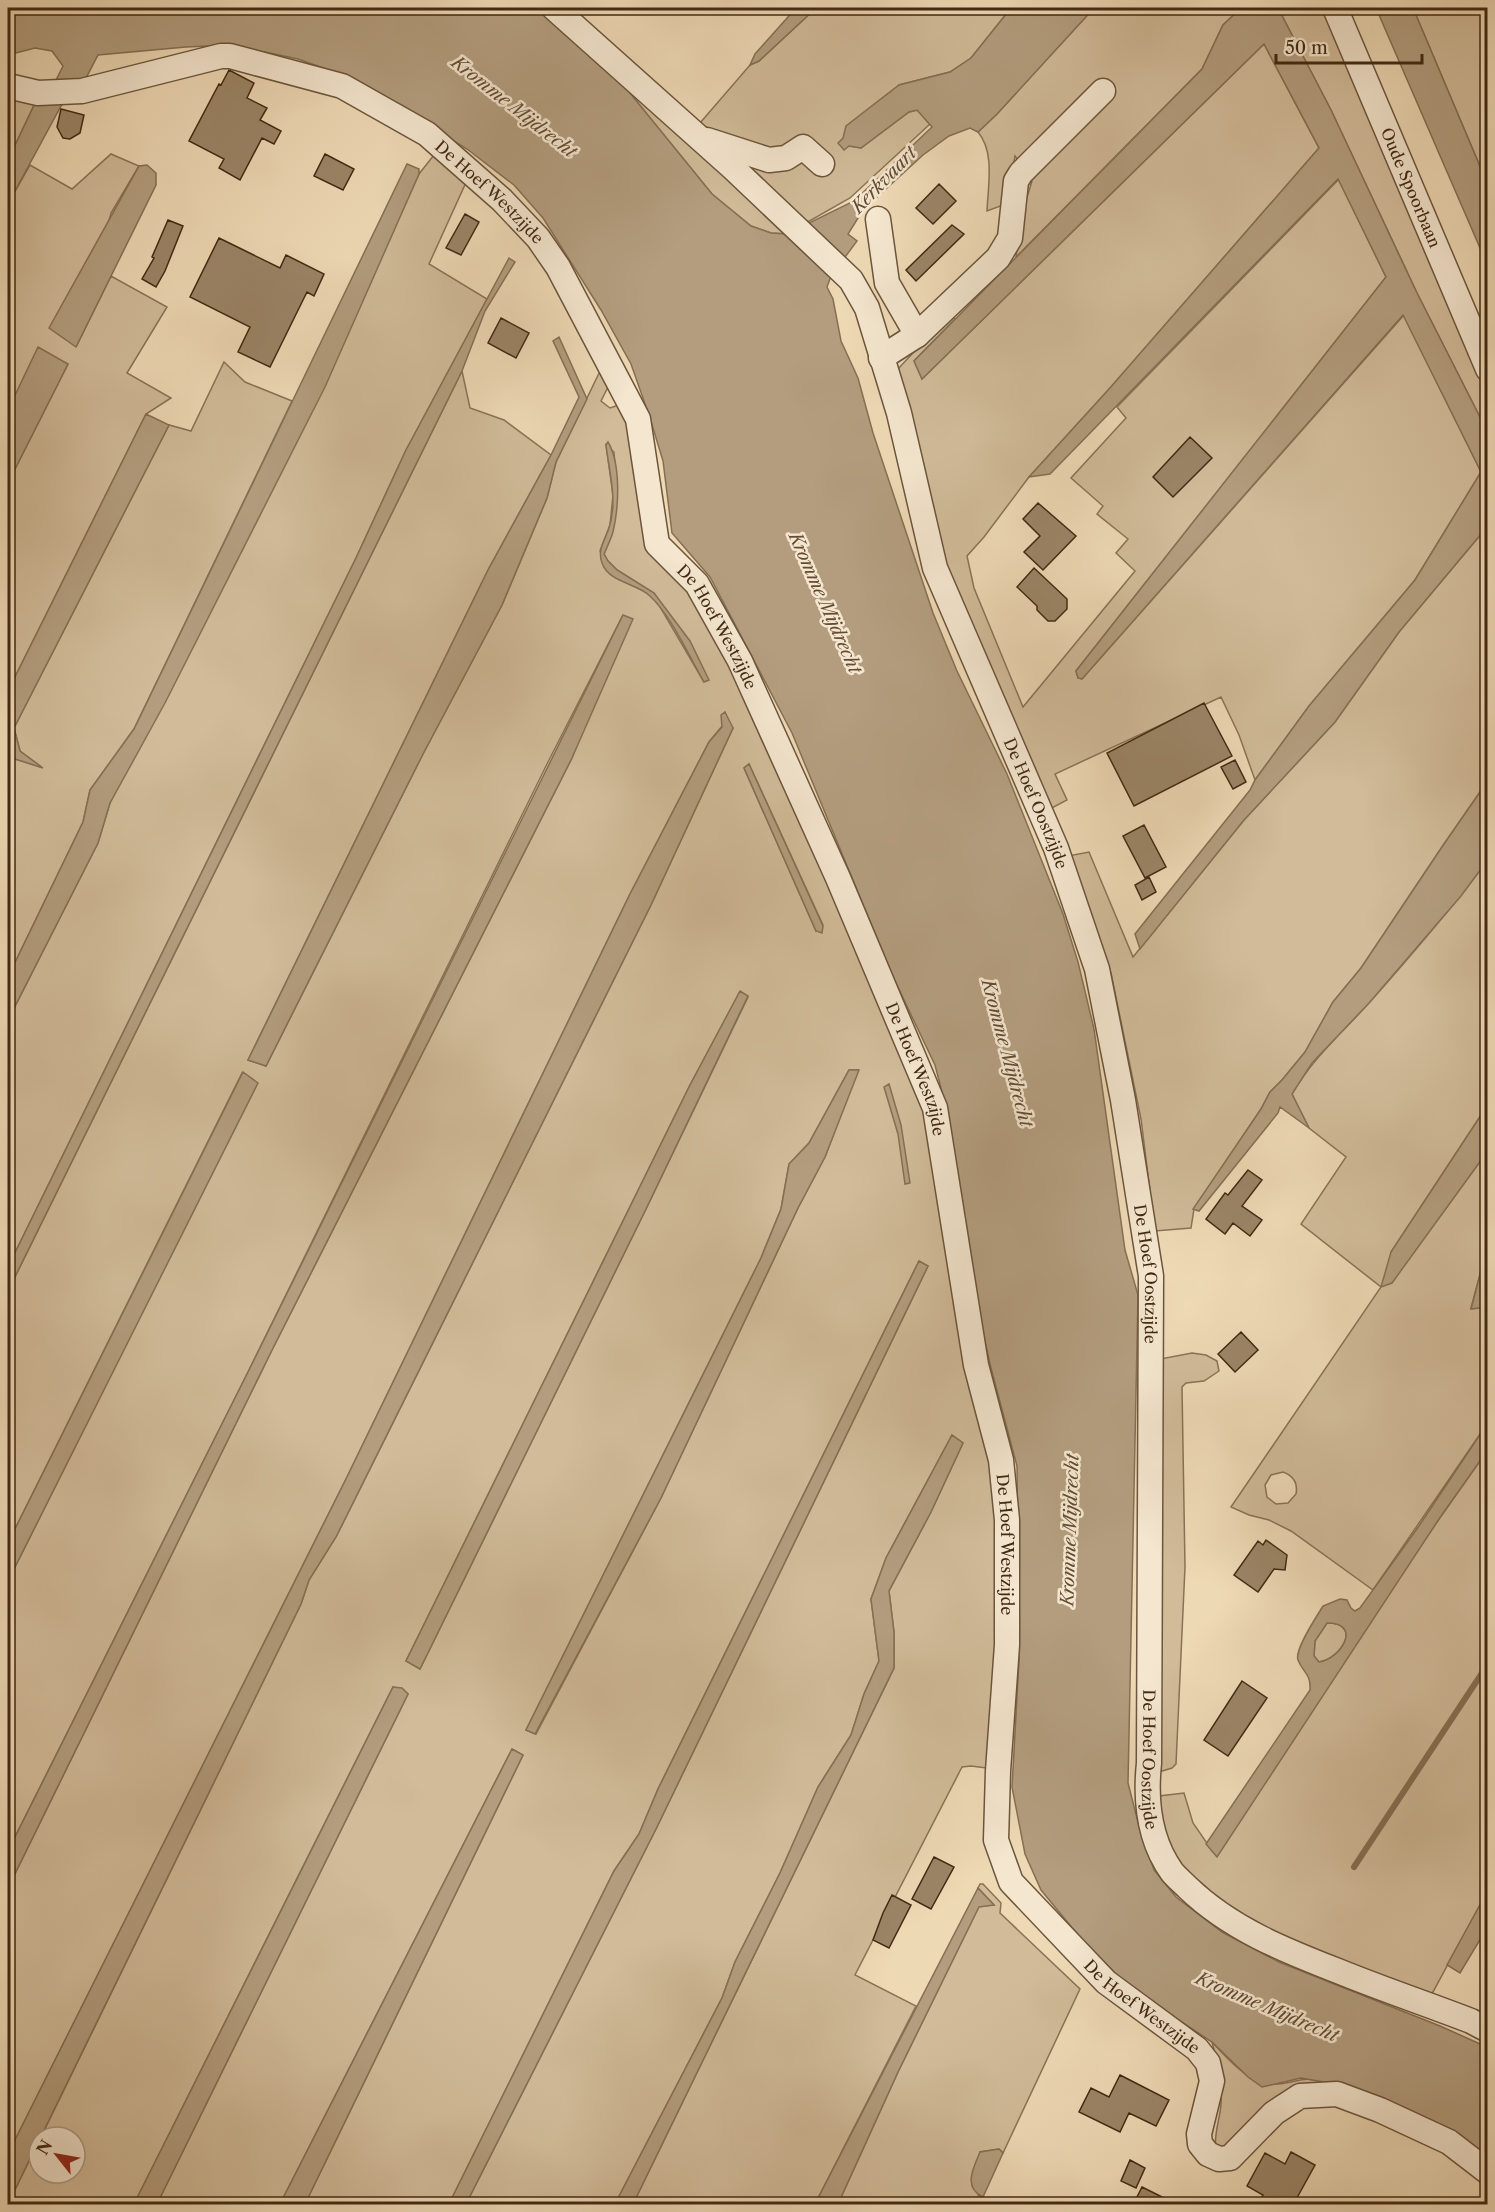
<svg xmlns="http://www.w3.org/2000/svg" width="1495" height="2212" font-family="'Libre Caslon Text',serif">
<rect width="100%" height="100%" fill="#eed9b5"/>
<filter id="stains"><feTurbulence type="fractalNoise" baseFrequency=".00333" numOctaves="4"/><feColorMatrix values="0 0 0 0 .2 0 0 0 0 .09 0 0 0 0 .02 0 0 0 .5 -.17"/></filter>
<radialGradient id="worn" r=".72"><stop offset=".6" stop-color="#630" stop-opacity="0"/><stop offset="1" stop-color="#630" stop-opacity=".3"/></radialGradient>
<path fill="#d1bb99" stroke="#897256" stroke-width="1.5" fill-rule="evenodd" d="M816,8h195l-40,50 -21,14 -51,13 -50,61 12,2 48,-36 8,-2 13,14 -80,74 -44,25 -106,-100 50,-58 9,-4z
M1094,8h147l-18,17 -21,44 -186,188 4,-37 12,-39 -17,-25 -9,48 -19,7c1,-25 8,-59 -9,-79l19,-18z
M1278,8h46l107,246 56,139v38l-70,-138 -86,-183z
M1413,8h74v175z
M1264,44l55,104 -209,240 -81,89 -45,60 -17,19 7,32 49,119 112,-136 -19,-18 12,-14 -31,-25 6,-8 -32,-28 55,-60 -9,-11 222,-228 47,98 -310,394 2,7 4,1 322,-364 77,157 -66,108 -106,126 -54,74 -16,-45 -18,-38 -166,77 12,26 -17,9 -116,-267 -36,-173 52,-56 5,6 -41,42 8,18z
M626,84l161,150 -16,-1 -20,-7 -39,-32 -83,-102z
M8,92l29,7 -29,61z
M111,154l28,12 -28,47 -35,134 35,-71 56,31 -40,66 44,25 -25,16 -138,277v-208l60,-119 -60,46v-206l22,-39 42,24z
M434,155l34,23 -39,86 58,35 -81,151 -50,108 -348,709v-247l90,-177 12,-40 276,-559 33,-70z
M224,362l21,20 47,19 -158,328 -44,61 -7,32 -75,155v-217l4,-2 29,9 -21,-16 -6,-23 155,-303 22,6z
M604,363l8,16 -11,22 9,7 12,-4 8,12 19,128 48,52 218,467 86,398 -7,308 -23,-3 -9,1 -107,208 61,31 -101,198h-182l261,-536v-36l-5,-41 42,-79 32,-69 -11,-8 -66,123 -15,41 8,62 -15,33 -13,41 -33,52 -38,86 -45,89 -13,36 -107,206h-149l190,-375 272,-563 -9,-5 -261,528 -19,45 -25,37 -165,333h-144l218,-449 -11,-6 -232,455h-123l251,-510 -15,-7 -259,517h-126l31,-63v32h36v-36h-34l260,-533 8,-24 27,-43 315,-632 82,-177 -11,-2 -13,16 -79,152 -284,585 -338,675v-266l264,-538 300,-592 51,-143 -75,147 -301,612 -239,477v-270l249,-498 -15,-10 -234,470v-252l454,-920 8,37 34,12 47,35 -63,115 -240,490 18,6 157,-312 79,-149 45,-107 9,-36zM606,445l8,7c3,40 6,64 -10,102l4,7 9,9 37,23 15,21 35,68 -45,-77 -11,-12 -37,-18 -11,-24 10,-26 3,-30zM749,764l74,161 -7,6 -72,-163zM740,992l8,5 -102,212 -226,460 -14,-8 284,-576zM849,1070h9l-33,87 -27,51 -137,290 -125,236 -10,-4 235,-472 20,-49 8,-45 20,-21z
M1487,527v255l-43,62 -83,124 -28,34 -28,50 -23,28 -12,12 -9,17 -67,100 -3,19 -36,3 -14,-112 -30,-146 -43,-117 21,-4 44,105 111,-137 91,-98 64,-90z
M1487,861v245l-96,146 1,30 95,-130v96l-16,60 16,-1v117l-114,166 -82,-59 -22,-11 -20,-5 -18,-8 150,-220 -80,-63 45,-67 -37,-29 -17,-34c20,-35 50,-61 77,-91 41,-46 81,-93 118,-142zM1283,1472c11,4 15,11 13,22l-8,9 -12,1 -9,-7 -2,-12 6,-10z
M1192,1353l14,2 11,6 2,10 -15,10 -18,2 -4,4 3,180 -9,197 -4,4 -13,4 1,-413z
M1487,1451v441l-60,111 -138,-59 -95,-57 -29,-44 -6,-47 25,-3 9,30 20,29 226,-333z
M1327,1623c36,0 14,36 -8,39l-5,-6 1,-15z
M980,1884h3l18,19 -1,10 80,76 -77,164 -4,-4 -19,3 -2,43 5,2 -3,7h-142l60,-132 81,-166 15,-1 -16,-17z
M1212,2042c18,19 37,43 66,42 19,-1 24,-9 46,-2l-33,12 -47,52 -28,5c-3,-16 4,-31 5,-47 1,-22 -3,-41 -9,-62z"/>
<path fill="#b39d7e" stroke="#856f53" stroke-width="1.5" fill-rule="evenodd" d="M8,8h526l47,34 45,41 3,9 83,102 39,32 20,7 16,1 67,-33 78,-74 -15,-17 -8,2 -48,36 -12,-2 -5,4 -6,-7 5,-5 3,-12 53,-41 51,-13 21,-14 40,-50h83l-97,106 -19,18 -8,-4 -21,8 -26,19 -60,55 -15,24 9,7 -26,35 -4,11 6,12 8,42 17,37 15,55 60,180 24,58 50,103 56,140 15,48 16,67 31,221 13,45 -10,488 12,47 14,40 22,27 46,35 57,30 161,64 47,21v111l-115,-61 -48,-15 -23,-4 -39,9 -14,-10 -36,-35 -82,-54 -47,-47 -42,-51 -16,-36 -13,-67 7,-126 -2,-195 -26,-98 -12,-53 -30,-196 -14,-54 -41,-86 -102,-246 -82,-156 -38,-44 -9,-72 -13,-43 -19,-54 -30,-54 -58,-92 -29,-33 -47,-36 -113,-70 -56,-20 -67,-14 -45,2 -88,8 -13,25 -24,26 -53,98v-44l29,-61 18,-17 8,-16 -11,-15 -17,-3 -27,7z
M796,8h20l-57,53 -9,4 5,-11z
M1241,8h37l53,102 86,183 70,138v96l-88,105 -64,90 -91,98 -104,129 -5,-15 115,-144 5,-10 54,-74 106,-126 66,-108 -78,-157 -321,364 -4,-1 -2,-7 310,-394 -48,-98 -288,295 -21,3 81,-89 209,-240 -55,-104 -342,335 -8,-18 288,-292 21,-44z
M1376,8h37l74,175v81z
M407,164l12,5v5l-94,213 -160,316 -55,100 -12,40 -90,177v-43l75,-155 7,-32 44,-61z
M147,165l9,8v12l-80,162 -27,-19 90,-162z
M509,258l6,4 -30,49 -23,60 -454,920v-24l348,-709 50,-108z
M559,337l28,62 -31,63 -9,36 -45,107 -79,149 -157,312 -18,-6 240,-490 63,-115 28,-58 -26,-56z
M38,347l30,17 -60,119v-73z
M146,414l23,11 -155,303 6,23 23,17 -31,-10 -4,2v-69z
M608,442c13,22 11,65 5,90 -2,7 -6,15 -9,22l4,7 9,9 37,23 36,48 19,39 -5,2c-14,-24 -34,-68 -54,-86 -13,-13 -41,-13 -48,-33 -5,-13 3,-23 7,-35 9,-27 0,-57 -3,-83z
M623,615l10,4 -61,139 -300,592 -264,538v-37l239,-477z
M725,712l8,16 -82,177 -315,632 -27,43 -8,24 -293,600v-50l338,-675 284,-585 79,-152 13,-15 -1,-12z
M749,764l74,162 -1,7 -6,-2 -72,-163z
M1487,782v79l-26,35 -92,107 -57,60 -20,31 17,34 -29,-21 -2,6 -79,98 -6,-2 68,-100 9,-17 12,-12 23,-28 28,-50 28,-34 83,-124z
M740,991l8,5 -102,213 -226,460 -14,-8 284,-576z
M849,1070h10l-34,87 -27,51 -137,290 -126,236 -9,-4 235,-472 20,-49 8,-45 20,-21z
M243,1072l15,11 -250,498v-38z
M889,1084l12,41 9,58 -5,1 -7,-50 -14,-47z
M1487,1106v46l-95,131 -11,4 10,-35z
M1487,1248v59l-16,2z
M919,1261l9,5 -272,563 -190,375h-17l165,-333 25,-37 19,-45z
M1487,1424v27l-48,68 -222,338 -11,-13 104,-154c1,-17 -7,-17 -12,-30 -4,-10 19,-44 25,-54l17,-7 7,1 4,8 4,3 5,-3 59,-82zM1327,1623c36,0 14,36 -8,39l-5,-6 1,-15z
M952,1435l11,8 -32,69 -42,79 5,41v36l-261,536h-18l107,-206 13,-36 45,-89 38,-86 33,-52 13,-41 15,-33 -8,-62 15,-41z
M393,1687l9,1 6,6 -251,510h-23z
M512,1749l11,6 -218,449h-25z
M978,1888l16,17 -15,2 -81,165 -60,132h-23z
M1487,1892v36l-27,45 -13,-8z
M999,2149l4,4 -20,44c-21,-10 -9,-30 -3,-45z"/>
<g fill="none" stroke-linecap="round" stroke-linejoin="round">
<path stroke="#856f53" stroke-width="6" d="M1354,1867l134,-203"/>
</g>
<path fill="#9b8567" stroke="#412913" stroke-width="1.5" d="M229,70l25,13 -7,15 20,10 -7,12 21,11 -7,13 -12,-6 -22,42 -21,-12 5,-9 -35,-18 30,-57 2,1z
M61,109l23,6 -4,18 -10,6 -7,-1 -6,-11z
M325,154l29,15 -11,21 -29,-14z
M939,184l17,17 -23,23 -17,-16z
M465,214l14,8 -18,33 -15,-7z
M168,220l15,6 -18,45 -9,16 -14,-8 12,-21 -2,-1z
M952,225l12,9 -48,47 -10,-11z
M219,238l61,30 6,-13 38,19 -10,22 -7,-4 -37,75 -32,-15 12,-25 -60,-30z
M501,318l28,15 -13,25 -28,-15z
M1190,437l22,21 -39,39 -20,-20z
M1038,503l38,33 -33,34 -19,-18 16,-16 -17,-17z
M1034,568l33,31v10l-12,12h-7l-11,-11v-4l-20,-19z
M1204,703l28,53 -98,50 -27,-53z
M1235,760l11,22 -13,7 -12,-22z
M1144,825l22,42 -21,11 -22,-42z
M1149,877l7,15 -14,8 -7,-15z
M1248,1170l14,10 -20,26 20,14 -12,16 -17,-13 -8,11 -19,-15 19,-26 3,2z
M1241,1332l17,18 -23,22 -17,-18z
M1266,1540l21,15 -2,15 -11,-1 -16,23 -24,-17 24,-34 5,4z
M1242,1681l25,17 -39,58 -24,-16z
M934,1857l20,10 -23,42 -19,-10z
M892,1895l19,10 -22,43 -16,-8 10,-27z
M1120,2075l49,25 -13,26 -27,-13 -9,19 -41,-20 12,-24 18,9z
M1291,2152l24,13 -22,40h-23l-10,-5 3,-5 -16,-9 18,-33 20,11z
M1130,2160l15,8 -9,20 -15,-7z
M1142,2187l36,18h-45z"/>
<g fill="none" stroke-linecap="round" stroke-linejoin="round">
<defs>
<g id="minor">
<path id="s1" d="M554,8l179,160 118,112 16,28 32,105 36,155 121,280 41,121 26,131 28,176 -2,487c-4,38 0,77 23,109 5,6 11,11 16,16 43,41 96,62 150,83 44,18 89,33 133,50l17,9"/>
<path id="s2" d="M1335,8l153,361"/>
<path id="s3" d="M8,86l30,7 44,-2 139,-35h9l112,30 85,48 75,66 36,38 20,29 80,152 19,125 40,40 43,77 98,217 97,230 41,257 25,95 6,60v125l-9,126 -2,69 15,42 95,100 91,67 11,14 4,18 -13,53 1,10 8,10 11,5 11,-1 44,-45 26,-17 37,-2 43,16 69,32 39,30"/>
<path d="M707,140l62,20 17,-2 17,-11 19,17"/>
<path d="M878,219l9,64 30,52"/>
<path d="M881,358l36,-23 81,-77 12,-20 6,-57 5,-8 82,-82"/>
</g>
</defs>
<use href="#minor" stroke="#6c553c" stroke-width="27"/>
<use href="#minor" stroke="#f4e6cf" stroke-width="24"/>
</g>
<g text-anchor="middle" stroke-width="5" stroke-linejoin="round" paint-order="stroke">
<g font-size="16" fill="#412913" stroke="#f4e6cf">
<text dy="6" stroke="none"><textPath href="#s2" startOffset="195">Oude Spoorbaan</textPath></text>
<text dy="6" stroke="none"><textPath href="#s3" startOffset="526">De Hoef Westzijde</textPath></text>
<text dy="6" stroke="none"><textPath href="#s3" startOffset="1030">De Hoef Westzijde</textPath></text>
<text dy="6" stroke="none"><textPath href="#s1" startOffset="960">De Hoef Oostzijde</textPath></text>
<text dy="6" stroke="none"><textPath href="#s3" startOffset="1516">De Hoef Westzijde</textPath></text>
<text dy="6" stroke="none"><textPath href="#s1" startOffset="1446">De Hoef Oostzijde</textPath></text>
<text dy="6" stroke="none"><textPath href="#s3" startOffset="2002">De Hoef Westzijde</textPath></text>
<text dy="6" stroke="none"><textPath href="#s1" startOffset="1932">De Hoef Oostzijde</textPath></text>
<text dy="6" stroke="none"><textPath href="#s3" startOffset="2524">De Hoef Westzijde</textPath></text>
</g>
<g font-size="18" font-style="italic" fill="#634c33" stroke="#f4e6cf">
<text transform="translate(514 107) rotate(38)" y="6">Kromme Mijdrecht</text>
<text transform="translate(884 180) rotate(-46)" y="6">Kerkvaart</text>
<text transform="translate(825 603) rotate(66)" y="6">Kromme Mijdrecht</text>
<text transform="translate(1007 1053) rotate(75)" y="6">Kromme Mijdrecht</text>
<text transform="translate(1070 1530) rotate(-88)" y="6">Kromme Mijdrecht</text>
<text transform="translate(1267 2007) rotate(23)" y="6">Kromme Mijdrecht</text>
</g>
</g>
<rect width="1495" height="2212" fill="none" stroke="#eed9b5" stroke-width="30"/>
<rect x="9" y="9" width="1477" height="2194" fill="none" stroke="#412913" stroke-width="3"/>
<rect x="15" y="15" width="1465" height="2182" fill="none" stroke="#412913" stroke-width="1.5"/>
<g transform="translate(57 2155) rotate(301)"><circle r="28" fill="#f4e6cf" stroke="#ac9a84" stroke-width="1.5"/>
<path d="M0-4.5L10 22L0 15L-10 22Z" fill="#8f2418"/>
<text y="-9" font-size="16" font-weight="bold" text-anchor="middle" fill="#412913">N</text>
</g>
<path d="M1276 54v9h146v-9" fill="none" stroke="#412913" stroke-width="3"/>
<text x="1285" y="54" font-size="18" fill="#412913" stroke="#f4e6cf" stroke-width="4.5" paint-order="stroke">50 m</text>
<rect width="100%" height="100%" filter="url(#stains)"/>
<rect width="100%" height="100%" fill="url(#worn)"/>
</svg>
